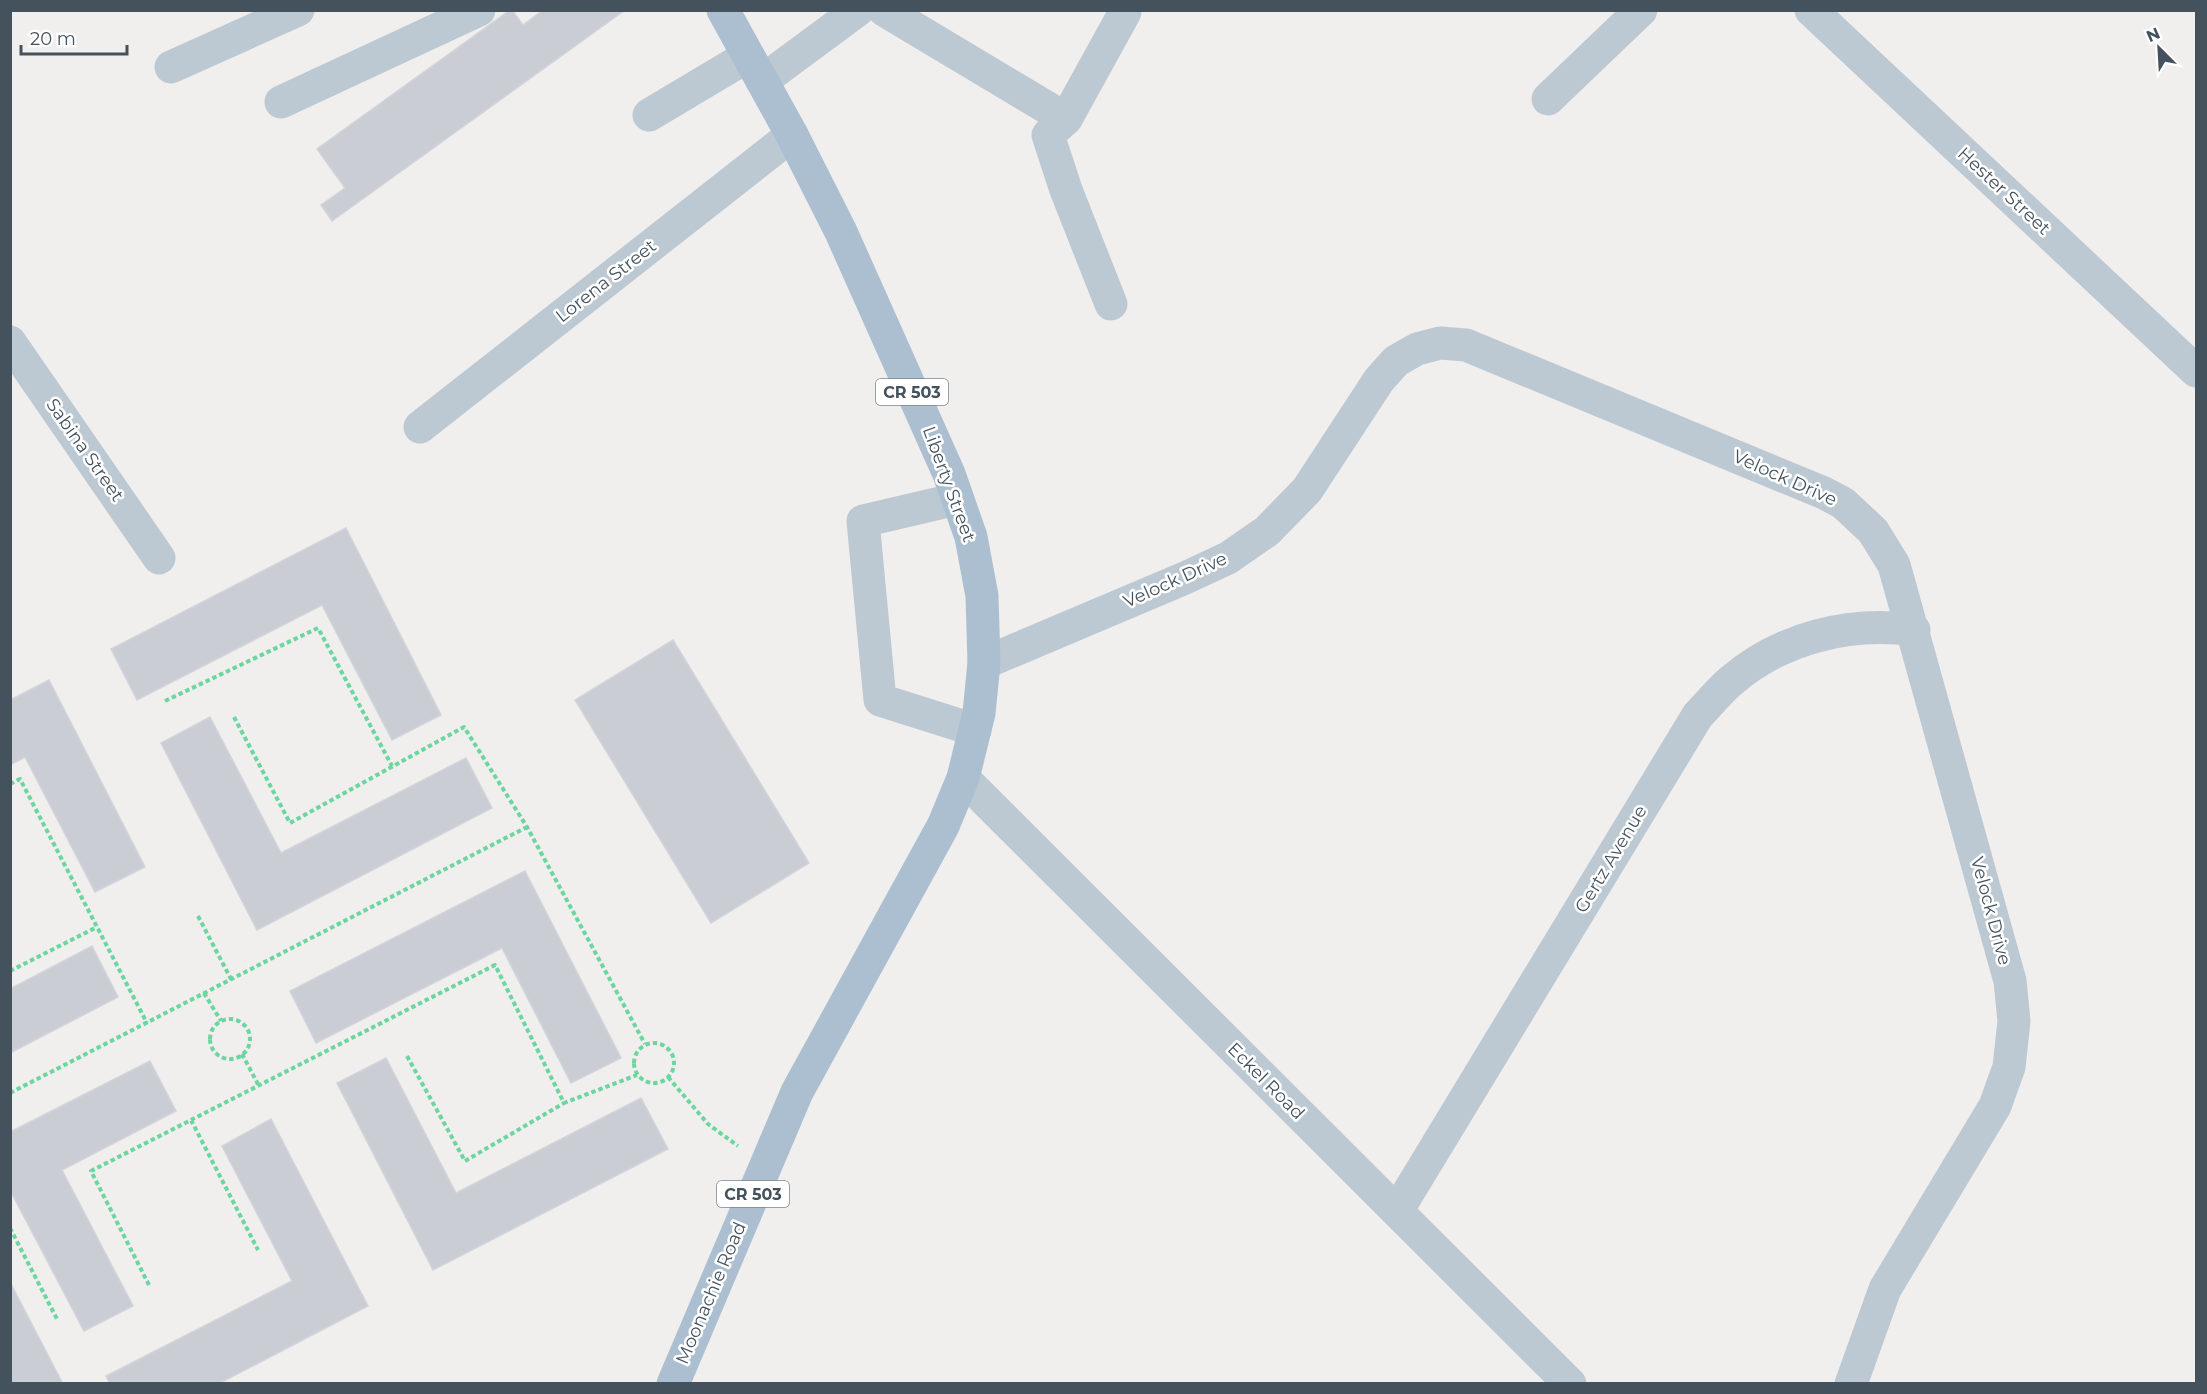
<svg xmlns="http://www.w3.org/2000/svg" width="2207" height="1394" font-family="Montserrat,sans-serif">
<rect width="100%" height="100%" fill="#f1eeee"/>
<path fill="#cacdd4" stroke="#d2d4db" stroke-width="1.5" d="M510,10h2l11,15 20,-15h82l-293,211 -11,-16 24,-17 -28,-39z
M346,528l95,187 -49,25 -70,-135 -185,95 -26,-51z
M673,640l136,223 -98,60 -136,-223z
M49,680l96,187 -50,25 -70,-135 -15,8v-65z
M210,717l71,136 185,-95 26,50 -235,122 -96,-187z
M525,871l96,187 -50,25 -69,-135 -186,95 -26,-52z
M92,946l26,51 -108,56v-64z
M386,1058l70,135 185,-95 27,51 -235,121 -96,-187z
M150,1061l26,50 -114,59 71,136 -49,25 -74,-141v-58z
M271,1119l97,187 -150,78h-108l-4,-8 186,-95 -70,-135z
M10,1282l53,102h-53z"/>
<g fill="none" stroke-linecap="round" stroke-linejoin="round">
<path stroke="#6bd69f" stroke-width="4" stroke-dasharray="4.5 3" stroke-linecap="butt" d="M165,701l153,-73 74,138
M234,717l56,106 174,-96 63,100 118,217
M10,784l10,-5 127,244
M198,916l33,63
M10,971l87,-44
M204,993l17,28
M210 1039a20 20 0 1 1 40 0a20 20 0 1 1-40 0Z
M634 1063a20 20 0 1 1 40 0a20 20 0 1 1-40 0Z
M242,1054l17,32
M407,1056l58,105 99,-58
M668,1077l40,47 30,22
M10,1093l517,-266
M191,1120l67,130
M10,1228l47,91
M149,1285l-58,-114 404,-206 69,138 73,-28"/>
<path stroke="#bdc9d2" stroke-width="33" d="M884,10l182,109 59,-107 -2,-2
M1811,10l385,361
M171,67l127,-57
M762,81l96,-71
M1548,99l93,-89
M281,102l198,-92
M649,115l99,-59
M1066,119l-18,16 18,55 45,114
M10,342l149,216
M420,427l372,-292
M957,499l-94,22 17,179 95,30
M984,663l201,-85 43,-20 39,-27 40,-41 72,-110 17,-19 21,-12 23,-6 26,2 358,148 19,10 30,28 21,34 116,416 4,40 -5,46 -14,39 -110,183 -34,95
M963,778l607,606
M1397,1211l301,-496c11,-11 21,-24 33,-34 50,-43 118,-60 183,-51"/>
<path stroke="#abbfd1" stroke-width="33" d="M673,1384l124,-292 146,-266 20,-48 16,-65 5,-50 -2,-67 -11,-59 -22,-63 -108,-242 -49,-97 -69,-125"/>
</g>
<g text-anchor="middle" stroke-width="5" stroke-linejoin="round" paint-order="stroke">
<g fill="#fff" stroke="#7c868e" stroke-width="1.5">
<rect x="876" y="379" width="72" height="26" rx="4.5"/>
<rect x="717" y="1181" width="72" height="26" rx="4.5"/>
</g>
<g font-size="16" font-weight="bold" fill="#44525e">
<text x="912" y="398">CR 503</text>
<text x="753" y="1200">CR 503</text>
</g>
<g font-size="18" fill="#44525e" stroke="#fff">
<text transform="translate(2004 191) rotate(43)" y="6">Hester Street</text>
<text transform="translate(606 281) rotate(-38)" y="6">Lorena Street</text>
<text transform="translate(85 450) rotate(55)" y="6">Sabina Street</text>
<text transform="translate(1785 478) rotate(24)" y="6">Velock Drive</text>
<text transform="translate(949 484) rotate(70)" y="6">Liberty Street</text>
<text transform="translate(1175 580) rotate(-24)" y="6">Velock Drive</text>
<text transform="translate(1611 859) rotate(-59)" y="6">Gertz Avenue</text>
<text transform="translate(1991 911) rotate(75)" y="6">Velock Drive</text>
<text transform="translate(1266 1081) rotate(45)" y="6">Eckel Road</text>
<text transform="translate(711 1293) rotate(-67)" y="6">Moonachie Road</text>
</g>
</g>
<rect width="2207" height="1394" fill="none" stroke="#44525e" stroke-width="24"/>
<g transform="translate(2159 48) rotate(336)" stroke="#ffffff" stroke-width="4.5" paint-order="stroke">
<path d="M0-4.5L10 22L0 15L-10 22Z" fill="#44525e"/>
<text y="-9" font-size="16" font-weight="bold" text-anchor="middle" fill="#44525e">N</text>
</g>
<path d="M21 45v9h106v-9" fill="none" stroke="#44525e" stroke-width="3"/>
<text x="30" y="45" font-size="18" fill="#44525e" stroke="#ffffff" stroke-width="4.5" paint-order="stroke">20 m</text>
</svg>
